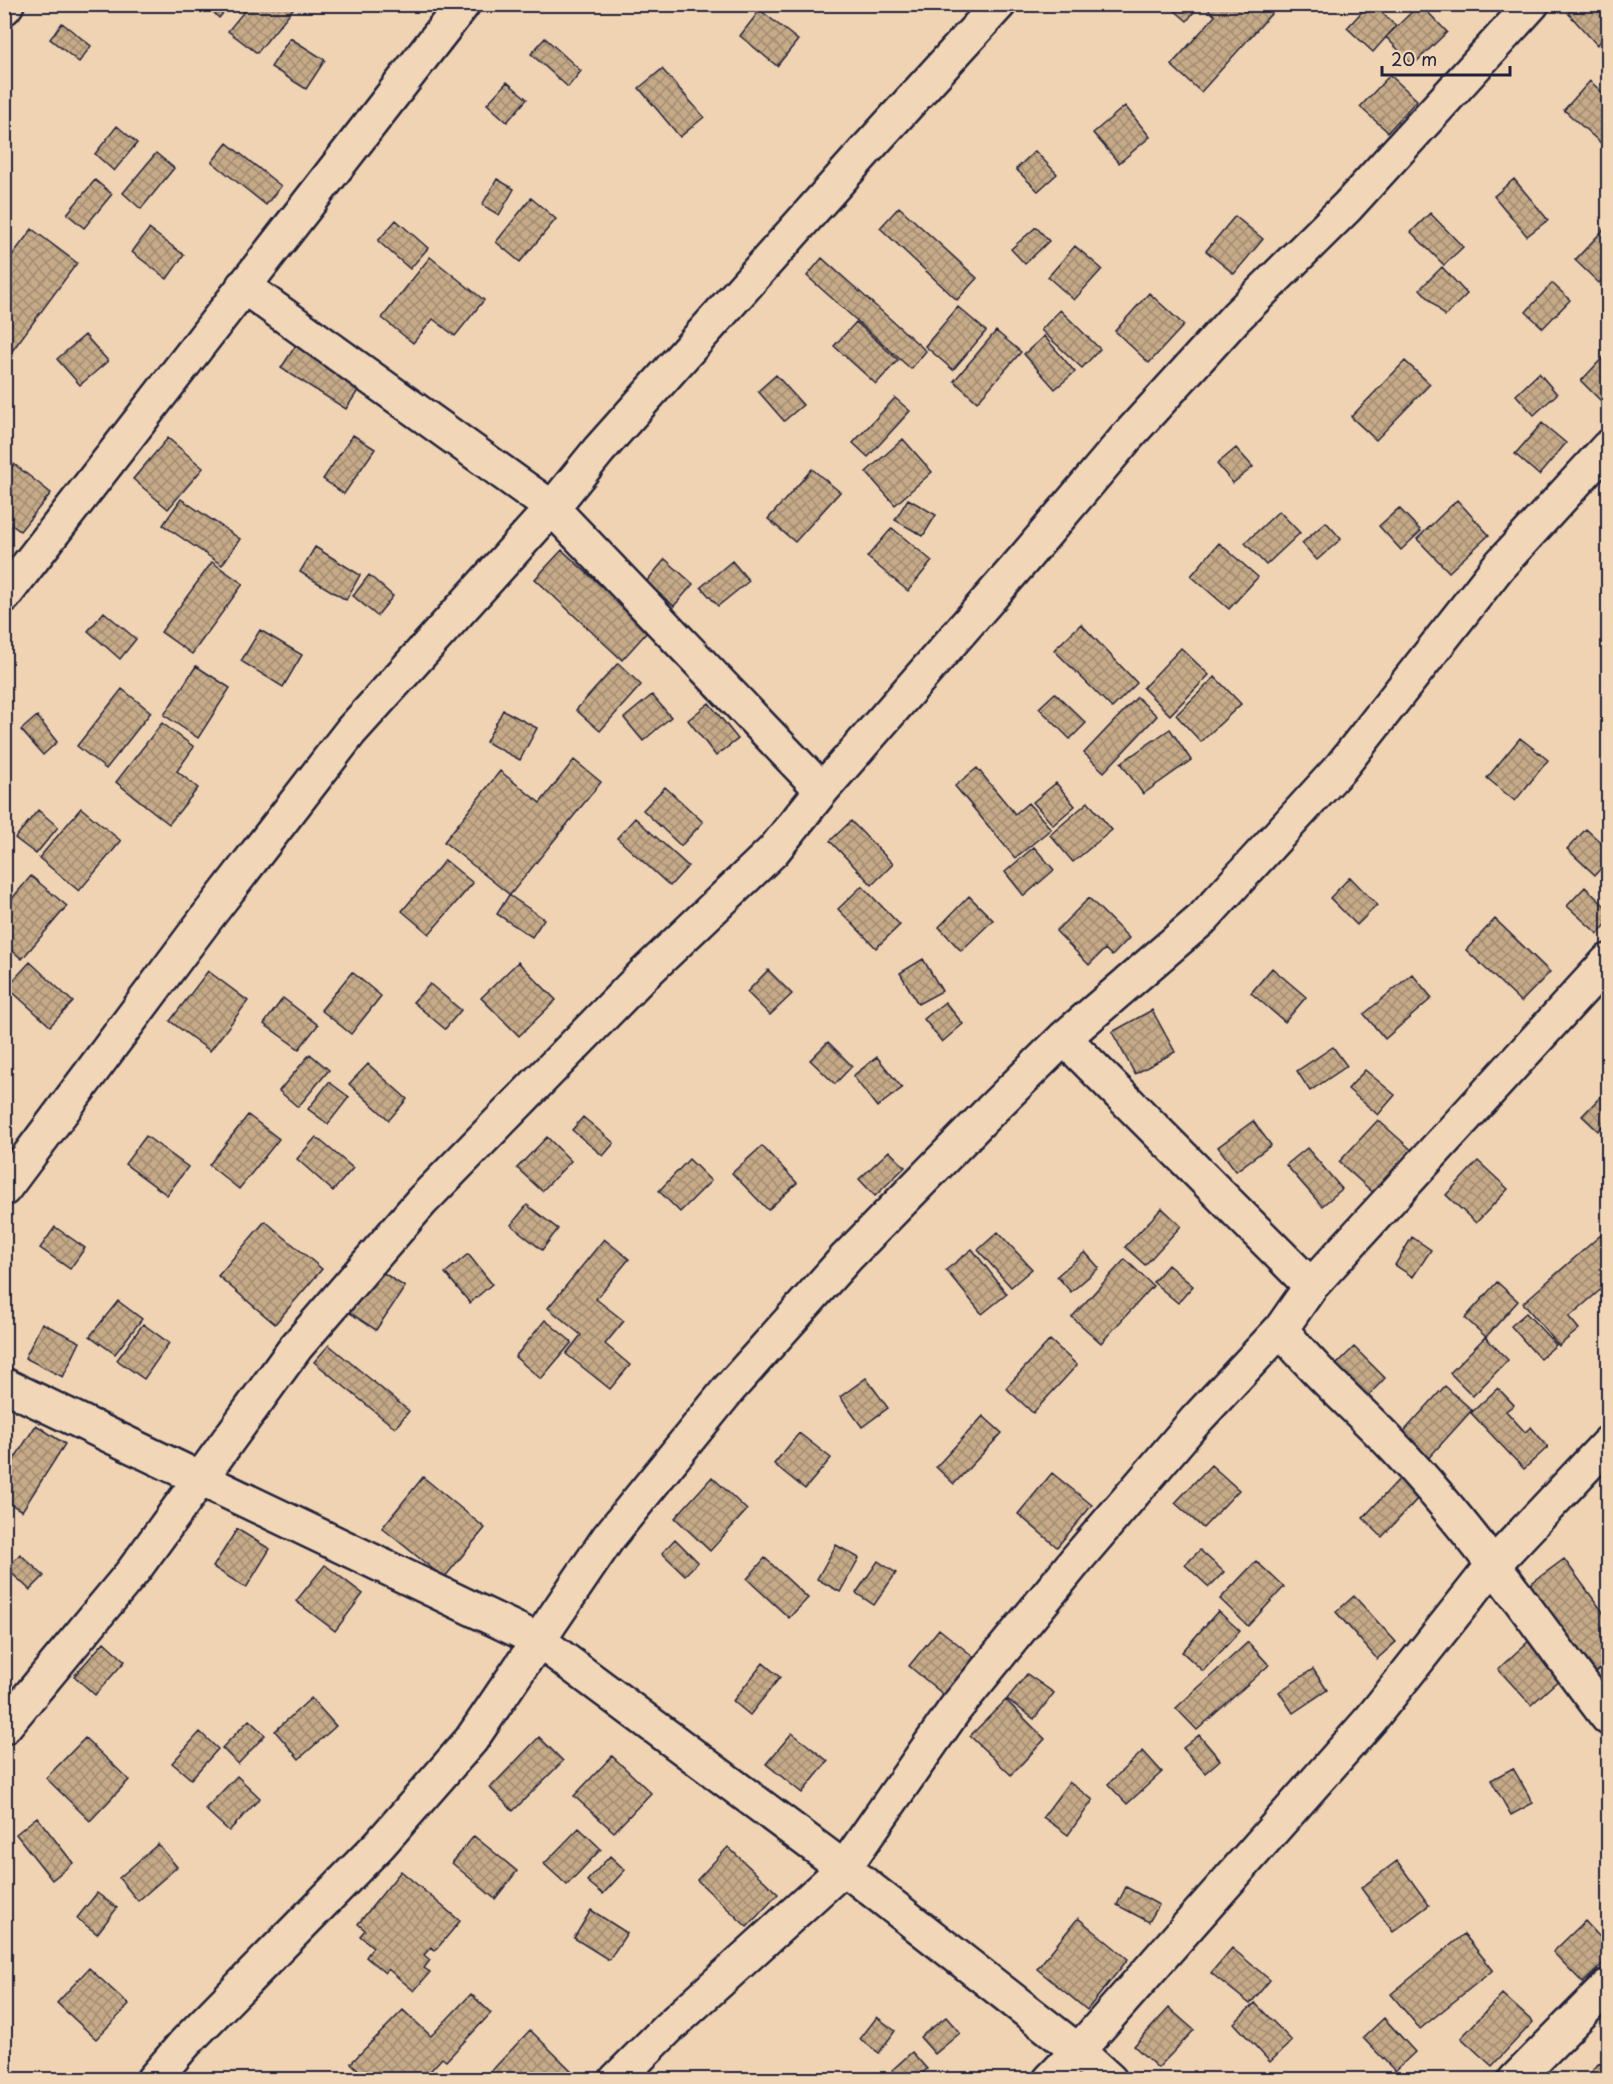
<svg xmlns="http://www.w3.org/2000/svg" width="1613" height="2084" font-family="'Playpen Sans',sans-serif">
<defs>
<pattern id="building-cross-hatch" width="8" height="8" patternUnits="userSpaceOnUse" patternTransform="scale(1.5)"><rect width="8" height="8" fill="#c7ab89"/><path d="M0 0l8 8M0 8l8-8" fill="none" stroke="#a18b71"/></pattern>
</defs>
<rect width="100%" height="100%" fill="#efd3b2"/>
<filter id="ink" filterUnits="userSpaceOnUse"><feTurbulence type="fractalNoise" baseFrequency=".0167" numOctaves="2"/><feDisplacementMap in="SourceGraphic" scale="12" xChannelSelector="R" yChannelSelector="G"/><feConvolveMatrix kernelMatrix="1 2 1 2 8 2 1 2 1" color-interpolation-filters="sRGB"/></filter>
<g filter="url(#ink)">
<path fill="url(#building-cross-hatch)" stroke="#22223b" stroke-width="1.5" d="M205,4h26l-12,14z
M250,4h47l-40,49 -29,-22z
M1167,4h33l-13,17z
M1203,4h77l-79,88 -30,-27 44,-49z
M1369,4h4l23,22 -23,26 -26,-24z
M1420,4l27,28 -34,33 -27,-28z
M1577,4h31v30l-11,11 -29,-32z
M760,10l38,30 -21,26 -37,-30z
M62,23l29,23 -12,16 -29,-23z
M290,38l35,22 -19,29 -35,-22z
M545,38l36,33 -13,16 -37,-33z
M662,69l42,48 -24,20 -41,-49z
M1390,75l27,25 -29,32 -28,-25z
M1590,81l18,17v42l-5,5 -39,-35z
M507,82l20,17 -20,23 -20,-18z
M1125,106l25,31 -31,26 -26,-30z
M117,126l20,17 -23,28 -19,-17z
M227,143l54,43 -15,19 -54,-43z
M1035,151l22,23 -19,17 -22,-22z
M156,153l18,15 -33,41 -18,-16z
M497,179l17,10 -15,26 -17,-10z
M1514,179l34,41 -21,16 -33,-40z
M95,180l17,14 -28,34 -17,-14z
M531,198l25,21 -36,43 -24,-20z
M899,207l78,71 -20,22 -77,-72z
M1430,213l33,34 -19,18 -33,-33z
M1235,216l28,23 -29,35 -28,-23z
M396,220l32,28 -18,21 -32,-28z
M1036,227l13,14 -24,23 -14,-15z
M1605,228l3,3v42l-9,10 -24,-23z
M32,229l45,34 -73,99v-96z
M149,229l35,26 -17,24 -35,-27z
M1075,246l27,23 -28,31 -26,-23z
M430,257l54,43 -29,36 -22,-17 -20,24 -31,-25z
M822,258l104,93 -15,18 -104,-93z
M1442,267l25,27 -22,22 -25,-27z
M1552,283l18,17 -27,28 -17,-16z
M1149,293l35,32 -35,38 -34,-32z
M958,307l28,24 -33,39 -28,-24z
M1060,310l40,39 -18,19 -41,-38z
M856,322l42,38 -22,24 -42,-38z
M996,331l25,21 -44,50 -23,-21z
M85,335l23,26 -28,24 -23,-26z
M1044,336l31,36 -20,17 -31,-35z
M296,345l65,41 -15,23 -65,-41z
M1608,352v56l-27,-27z
M1405,361l25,23 -54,56 -25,-23z
M1539,373l18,21 -23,21 -18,-20z
M776,375l27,30 -19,16 -26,-30z
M895,398l15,13 -42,46 -15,-14z
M1542,423l24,20 -27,32 -24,-21z
M353,435l22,14 -31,45 -21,-15z
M168,438l35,30 -35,41 -35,-30z
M903,439l29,33 -37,33 -29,-33z
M1236,448l17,19 -20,16 -16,-19z
M14,464l37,29 -31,38 -16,-12v-43z
M812,469l28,23 -45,50 -27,-23z
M181,499l59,40 -18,26 -59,-40z
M908,499l28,16 -13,21 -28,-16z
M1457,500l32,35 -40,37 -32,-33z
M1399,508l22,23 -20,19 -22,-24z
M1279,511l21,22 -34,32 -21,-22z
M1326,522l15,17 -24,21 -15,-17z
M892,528l40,33 -24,30 -41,-34z
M1219,543l39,34 -29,32 -38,-33z
M315,547l45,28 -14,25 -46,-28z
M562,550l87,80 -27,30 -87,-81z
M665,559l28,25 -19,22 -28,-24z
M732,561l17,20 -31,25 -17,-19z
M212,562l31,22 -51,70 -31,-22z
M369,575l24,21 -16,20 -24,-20z
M104,612l32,27 -16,20 -32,-28z
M1081,624l56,59 -25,25 -58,-58z
M260,630l42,25 -19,32 -42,-26z
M1181,648l28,27 -39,40 -27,-27z
M618,663l23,22 -41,46 -24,-21z
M196,666l34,22 -32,50 -34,-23z
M1215,677l26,27 -40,38 -25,-27z
M122,689l29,23 -45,57 -29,-23z
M1055,693l31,30 -16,16 -31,-31z
M652,695l19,22 -28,24 -19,-23z
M1137,697l20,19 -53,56 -20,-19z
M709,703l29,36 -22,17 -28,-36z
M503,710l34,18 -17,32 -34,-18z
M37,716l20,26 -14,13 -22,-25z
M162,723l32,24 -17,24 21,17 -29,36 -53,-42z
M1170,729l21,31 -48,34 -22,-31z
M1520,738l28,22 -33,41 -28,-23z
M574,760l27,22 -91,113 -66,-53 56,-71 40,32z
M977,768l38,46 13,-11 23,26 -36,29 -60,-72z
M1056,783l19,23 -22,19 -20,-23z
M665,787l38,35 -22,24 -38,-36z
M1088,802l24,28 -39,32 -23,-27z
M81,808l40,33 -42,50 -40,-33z
M38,810l20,17 -22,27 -21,-16z
M635,818l53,48 -18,20 -53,-48z
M851,821l42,43 -21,21 -42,-44z
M1586,829l22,20v11l-13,15 -28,-26z
M1034,847l20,23 -30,26 -19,-24z
M445,860l28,23 -44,51 -27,-23z
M31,876l36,30 -45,53 -18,-15v-36z
M1350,877l27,28 -20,20 -27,-27z
M862,886l38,39 -24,23 -38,-39z
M1585,887l23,22v13l-10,12 -31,-28z
M509,895l35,24 -12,18 -35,-23z
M969,896l24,24 -32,31 -22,-24z
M1089,898l40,40 -17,18 -7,-7 -16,16 -33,-34z
M1495,919l55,53 -29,30 -55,-52z
M923,959l19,32 -24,13 -18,-31z
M30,962l43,40 -23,24 -43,-39z
M518,962l38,38 -37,36 -38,-38z
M1272,968l34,29 -21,25 -34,-29z
M768,970l24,24 -22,21 -23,-23z
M208,971l40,30 -38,50 -40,-30z
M352,972l29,24 -30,38 -30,-24z
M1412,974l20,24 -47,41 -21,-25z
M430,984l31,26 -16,19 -32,-27z
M283,998l35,27 -19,24 -35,-25z
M945,1002l18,22 -21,18 -18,-23z
M1152,1010l23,42 -40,22 -23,-42z
M828,1042l24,24 -17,18 -25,-24z
M1333,1047l14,19 -37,25 -13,-20z
M310,1054l19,16 -31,37 -19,-16z
M877,1057l25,31 -25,19 -24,-31z
M368,1064l39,35 -18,21 -40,-36z
M1365,1070l30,25 -17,20 -30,-26z
M329,1082l20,15 -21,27 -20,-15z
M1605,1092l3,3v25l-10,11 -16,-15z
M248,1115l31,24 -40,50 -30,-24z
M583,1117l31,26 -11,13 -31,-26z
M1378,1120l37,33 -38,43 -38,-34z
M1253,1121l18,24 -35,26 -18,-24z
M146,1136l42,31 -21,28 -42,-31z
M316,1137l37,31 -20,23 -36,-32z
M547,1137l24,24 -29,30 -25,-23z
M762,1146l35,37 -29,27 -36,-37z
M1307,1148l35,41 -20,17 -36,-41z
M889,1151l16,16 -30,29 -16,-17z
M689,1159l22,22 -31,31 -21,-21z
M1478,1161l30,28 -32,34 -30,-28z
M527,1205l31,24 -16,21 -31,-25z
M1162,1208l19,18 -36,39 -20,-18z
M265,1221l57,48 -47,55 -57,-48z
M55,1227l30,21 -15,21 -30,-21z
M998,1232l34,37 -21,18 -33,-37z
M1602,1234l6,7v46l-2,-2 -37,32 10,12 -20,17 -36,-43z
M1412,1237l19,13 -18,27 -18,-12z
M604,1239l25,20 -33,40 28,22 -19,23 25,21 -20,24 -44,-35 15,-19 -33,-27z
M972,1249l35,45 -25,20 -36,-44z
M1085,1252l14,16 -28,24 -14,-16z
M468,1254l24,30 -22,19 -25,-30z
M1125,1259l28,27 -52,57 -29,-26z
M1168,1265l25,21 -15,17 -25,-21z
M379,1270l26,17 -29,43 -26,-17z
M1497,1282l21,19 -32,36 -21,-19z
M118,1301l24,18 -27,35 -25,-18z
M1526,1313l30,32 -16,14 -29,-33z
M545,1320l27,22 -31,37 -26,-22z
M42,1323l38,19 -17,35 -38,-19z
M143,1324l26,19 -25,36 -27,-19z
M1485,1337l23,23 -35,36 -23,-23z
M1050,1340l27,25 -44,48 -27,-25z
M329,1345l80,66 -14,17 -81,-66z
M1354,1347l31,31 -20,21 -32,-31z
M866,1378l22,30 -26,19 -22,-30z
M1445,1386l27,24 -48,53 -27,-24z
M1498,1388l16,17 -8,6 19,21 6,-5 17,20 -24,22 -53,-56z
M983,1416l19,17 -48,51 -18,-17z
M36,1425l29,19 -43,67 -18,-11v-25z
M799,1433l32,25 -26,31 -31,-25z
M1211,1465l28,25 -36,38 -28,-25z
M1052,1473l40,32 -35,42 -39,-33z
M423,1477l62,51 -41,50 -62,-50z
M712,1477l35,33 -37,41 -35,-33z
M1400,1478l20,18 -38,41 -19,-19z
M237,1529l33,20 -24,39 -33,-21z
M675,1539l23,23 -13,13 -23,-22z
M836,1545l23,13 -19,34 -23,-13z
M1200,1550l24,22 -15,15 -24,-22z
M20,1554l24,22 -14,14 -23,-21z
M765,1558l43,40 -19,20 -42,-39z
M1564,1559l44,60v44l-13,10 -66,-88z
M878,1561l18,12 -22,32 -18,-12z
M1256,1561l28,26 -36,39 -28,-27z
M325,1565l38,29 -28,37 -39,-30z
M1354,1596l42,46 -19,17 -41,-47z
M1218,1611l22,20 -37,40 -21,-19z
M939,1629l35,28 -30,38 -35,-29z
M1530,1640l33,36 -32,29 -33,-36z
M104,1642l21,19 -30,34 -21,-19z
M1248,1642l21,23 -72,65 -21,-22z
M763,1663l17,14 -30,38 -17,-14z
M1313,1669l14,21 -34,23 -14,-21z
M1608,1671v28l-13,-16z
M1027,1674l27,19 -20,26 -27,-20z
M311,1698l25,28 -37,33 -24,-28z
M1006,1700l39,39 -34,36 -41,-39z
M249,1720l16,15 -27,29 -16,-16z
M200,1732l18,17 -27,30 -19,-16z
M792,1733l36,28 -26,32 -36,-29z
M1199,1735l21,25 -15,13 -22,-25z
M539,1737l24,24 -50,50 -23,-23z
M85,1738l44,42 -39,41 -44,-43z
M1143,1751l19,21 -35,32 -19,-20z
M612,1756l39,37 -37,39 -40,-36z
M1513,1768l20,35 -22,12 -20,-35z
M237,1776l23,22 -31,33 -24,-22z
M1069,1782l24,18 -25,35 -25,-18z
M37,1817l36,46 -21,17 -36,-46z
M579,1828l22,21 -34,36 -23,-21z
M474,1836l43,35 -22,28 -43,-36z
M158,1844l19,23 -39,34 -19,-23z
M728,1847l50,47 -31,33 -50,-47z
M610,1856l15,14 -22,24 -16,-13z
M1397,1861l32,44 -36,27 -32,-44z
M401,1871l59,50 -25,30 -4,-4 -7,8 6,5 -6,8 6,4 -16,19 -26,-22 -3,4 -19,-16 7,-10 -13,-11 5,-6 -7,-6z
M1126,1887l33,18 -10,17 -32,-17z
M97,1893l20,15 -20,26 -20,-16z
M591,1910l36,23 -18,27 -35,-22z
M1078,1918l50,41 -41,51 -50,-41z
M1585,1921l23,25v13l-25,24 -30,-31z
M1464,1934l29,36 -73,59 -29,-35z
M1232,1948l38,32 -20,24 -39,-31z
M89,1968l40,37 -33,34 -39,-36z
M471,1994l20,19 -45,48 -4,-3 -20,22h-53l-18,-17 52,-53 28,26z
M1502,1994l31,28 -41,44 -31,-28z
M1255,2003l37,38 -22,21 -36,-39z
M1169,2008l25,22 -36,38 -24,-22z
M877,2017l18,14 -16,22 -19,-14z
M946,2017l14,16 -25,21 -15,-17z
M1384,2018l31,34 -20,19 -32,-33z
M530,2030l48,47 -3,3h-92z
M912,2052l15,17 -12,11h-14l-9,-10z
M1599,2063l9,8v9h-23z
M1194,2071l7,9h-16z"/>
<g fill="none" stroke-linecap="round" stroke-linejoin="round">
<defs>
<path id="minor" d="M4,8l3,-4
M243,286l309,222 270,282
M4,596l459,-592
M1064,1038l247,248
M4,1189l201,-269 146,-189 201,-223 47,-58 268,-301 132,-145
M1281,1329c35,45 78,80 116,121 78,83 142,178 211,268
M4,1385l534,255 306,228 234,183 32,29
M4,1727l130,-157 162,-223 125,-145 221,-226 131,-125 49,-61 201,-230 103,-122 110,-121 111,-110 185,-203
M153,2080l32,-37 195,-199 91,-104 137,-202 120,-148 118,-132 141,-144 77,-76 138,-119 139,-152 157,-200 110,-120
M616,2080l52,-52 176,-160 111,-159 122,-150 118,-138 86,-92 30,-43 297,-325
M1050,2080l28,-29 293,-332 123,-155 114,-121
M1515,2080l93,-94"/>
</defs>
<use href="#minor" stroke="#22223b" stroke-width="38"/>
<use href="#minor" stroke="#f1d6b8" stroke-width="33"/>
</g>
</g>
<rect width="1613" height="2084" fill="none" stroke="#f1d6b8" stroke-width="24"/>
<rect x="12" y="12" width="1589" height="2060" fill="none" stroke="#22223b" stroke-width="2" filter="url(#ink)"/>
<path d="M1382 66v9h128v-9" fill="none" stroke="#22223b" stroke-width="3"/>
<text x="1391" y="66" font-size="18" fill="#22223b" stroke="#f1d6b8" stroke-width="4.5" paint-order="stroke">20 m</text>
</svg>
